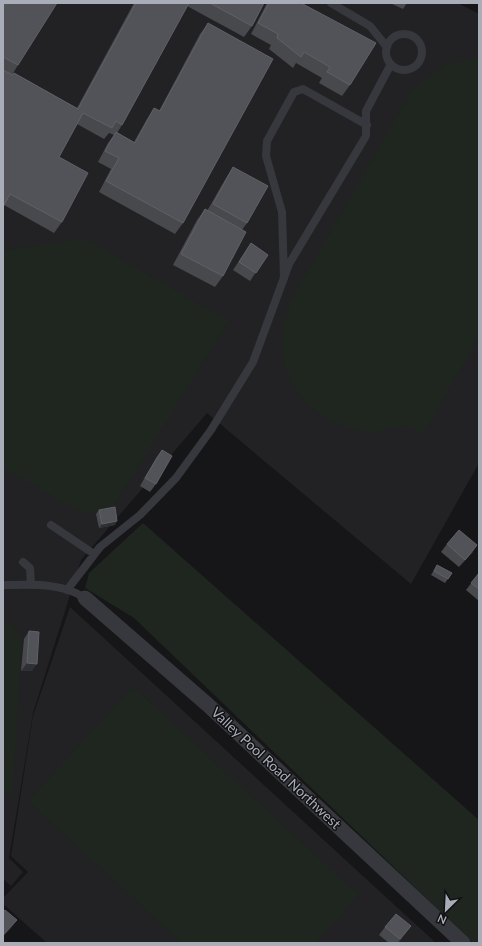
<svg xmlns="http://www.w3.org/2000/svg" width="482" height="946" font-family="Lato,sans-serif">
<rect width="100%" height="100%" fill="#161618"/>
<path fill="#222225" d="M3,3h455l21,11v449l-68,121 -204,-171 -126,147 -48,153 -24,145 14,14 -12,14 -8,-7z
M70,607l366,336h-389l-44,-39v-6l25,-26 -17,-16 22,-140z"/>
<path fill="#1e261f" d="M479,57v280l-56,98c-5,-3 -10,-7 -16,-9 -5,-2 -27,6 -36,6 -45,-3 -87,-38 -89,-85 0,-16 4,-30 8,-45l123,-213 32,-24z
M84,238l145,83 -117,187 -28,6 -81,-46v-217z
M143,523l336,297v123h-6l-339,-325 -49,-30 4,-15z
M3,622h5l14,15 -9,154 -10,1z
M133,687l226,208 -44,48h-133l-154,-142z"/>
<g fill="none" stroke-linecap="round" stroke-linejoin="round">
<path stroke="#37383d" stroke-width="8" d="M331,3l39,23 17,21
M386 52a18 18 0 1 1 36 0a18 18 0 1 1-36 0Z
M284,278l-2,-66 -16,-56 1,-15 27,-49 9,-3 64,36
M51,525l43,29
M23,562l7,6 1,17
M3,585c27,0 58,-3 82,13
M67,590l33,-43 40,-32 36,-37 35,-48 42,-68 36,-98 77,-128v-25l25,-47"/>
<path stroke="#37383d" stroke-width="15" d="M85,598l123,107 255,238"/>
</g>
<path fill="#47494d" d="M3,3l15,62 -6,10h1l1,-2 63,35 57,-105h130l-12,23 -8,11 -57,-31 -65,119 -5,8 17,9 13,-23 7,-11 5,3 41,-77 8,-11 -25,200 -8,11 -76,-42 12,-23 -13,-7 10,-19 6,-8 -5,-2 -5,6 -27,-15 -18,33 3,65 -8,11 -50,-28 -1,2z
M267,3h34l49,82 -8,11 -23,-13 3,-5 -26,-15 -3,5 -24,-19 2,-4 -20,-11z
M390,3h17l-4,6z
M233,167l14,56 -5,7 -19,46 -8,11 -42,-22 24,-45 8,-11 2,2 19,-33z
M251,243l17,12 -18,26 -17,-11z
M162,450l-6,34 -6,8 -10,-6 16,-28z
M99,510l16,15 -16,3 -3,-14z
M447,544l30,1 -5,8 -13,14 -18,-15z
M437,565l15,8 -7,10 -14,-8z
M479,573v28l-13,-11z
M29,631l3,40h-11l3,-32z
M411,926l-13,17h-9l-10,-8 6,-8z"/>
<path fill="#2f3033" d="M117,521l-2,4 -16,3 3,-4z
M477,545l-5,8 -13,14 6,-7z
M27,663l10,1 -5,7h-11z
M17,920l-6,8 -8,9 1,-3z
M411,926l-6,8 -8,9 3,-4z"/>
<path fill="#525359" stroke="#5f6168" d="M3,3h54l-39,62 -15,-8z
M136,3h53l-67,122 -6,-4 -4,7 -29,-15 -24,44 29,16 -26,49 -52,-28 -7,13v-137l10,5 1,-2 64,36z
M210,3h54l-12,23z
M269,3h32l75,40 -26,42 -23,-13 3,-5 -26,-15 -3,5 -24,-19 1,-4 -20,-11z
M208,23l65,36 -90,164 -77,-42 13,-23 -14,-7 11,-19 19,11 19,-35 6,3z
M233,167l35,19 -21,37 -34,-19z
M205,209l41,23 -23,44 -42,-22z
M251,243l17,12 -12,18 -17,-11z
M162,450l10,6 -16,28 -11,-6z
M115,507l2,14 -15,3 -3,-14z
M459,530l18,15 -12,15 -18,-16z
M437,565l15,8 -4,6 -14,-8z
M479,573v16l-8,-6z
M29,631l10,1 -2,32 -10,-1z
M5,910l12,10 -13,14 -1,-1v-21z
M396,914l15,12 -11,13 -15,-12z"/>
<g text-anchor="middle" stroke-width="3" stroke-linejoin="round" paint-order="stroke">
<g font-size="14" fill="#a8adb8" stroke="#111113">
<text transform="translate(276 768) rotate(43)" y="5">Valley Pool Road Northwest</text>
</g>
</g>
<rect width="482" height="946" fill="none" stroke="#a8adb8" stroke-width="8"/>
<g transform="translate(446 910) rotate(204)" stroke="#111113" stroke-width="3" paint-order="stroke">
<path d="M0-3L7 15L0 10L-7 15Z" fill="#a8adb8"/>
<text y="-6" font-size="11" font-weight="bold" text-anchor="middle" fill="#a8adb8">N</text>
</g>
</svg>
